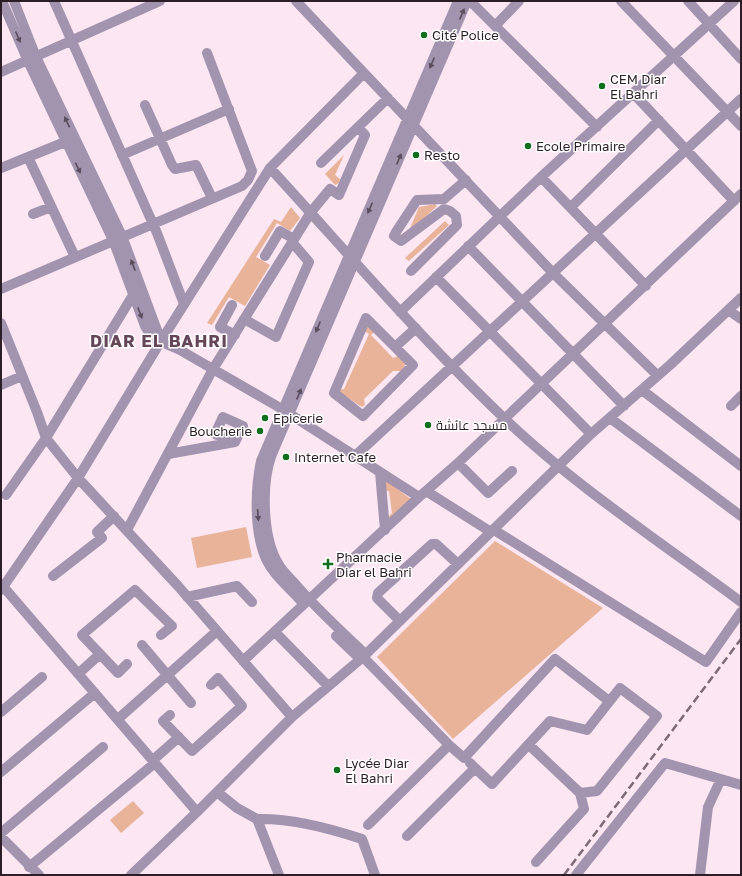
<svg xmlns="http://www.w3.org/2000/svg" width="742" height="876" font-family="'Golos Text',Cairo,sans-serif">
<rect width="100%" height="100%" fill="#fce6f2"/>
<path fill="#e9b399" d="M344,155l-9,20 5,4 -1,4 -4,2 -10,-11z
M435,204l2,2 -29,27 11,-26z
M291,207l9,11 -10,13 -13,-8 -21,34 14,8 -25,41 -16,-9 -17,28 -5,-2 67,-104 7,3z
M445,221l4,4 -40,36 -4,-3z
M367,325l8,7 -4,3 22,23 5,-2 8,8 -5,7h-8l-29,28 1,6 -3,2 -25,-16 1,-1 6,-1 25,-55 -5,-3z
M387,481l25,19 -23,24 -3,-5 6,-6 -3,-22h-5v-9z
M246,527l6,30 -55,11 -6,-30z
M495,541l108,67 -150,131 -76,-82z
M133,801l11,12 -23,20 -11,-13z"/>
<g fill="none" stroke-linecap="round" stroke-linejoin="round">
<path stroke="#a293af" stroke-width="10" d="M2,1l26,60 85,179 32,86 7,12 28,12 102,59 137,88 7,-6 65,41
M14,1l22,56 86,179 39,105
M54,1l103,232 27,71
M296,1l257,272 104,102
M470,1l127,126
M621,1l120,125
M688,1l53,58
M495,26l24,-25
M1,72l159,-71
M634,94l100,107
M145,105l27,60 3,4 21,-4 16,33
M122,155l107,-46
M28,157l47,100
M321,163l67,-65
M1,168l64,-26
M270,168l94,-95
M541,177l105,109
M571,207l88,-87
M33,214l18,-7
M468,246l156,160
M265,256l15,-25 14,8
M411,271l46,-46 -1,-9 -6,-5 -6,-2 -43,32 -7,-5 2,-4 21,-32 27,-1 22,-19
M436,277l155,157
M1,289l241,-103 6,-6 4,-9 -45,-118
M232,305l-12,22 15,8
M728,310l13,9
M400,312l141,-135 193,-176
M366,318l47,47 -50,51 -29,-23z
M244,319l32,18 33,-75 -17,-20
M1,323l36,89 9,26 32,40 100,108 114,131 -95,95 -66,63
M395,347l21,-19
M1,385l21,-9
M642,390l99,76
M731,406l10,-10
M610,418l131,98
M168,454l67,-12 8,-16 -20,-9 -8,17 20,8
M355,456l386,-357
M458,463l30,30 24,-22
M380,472l5,58
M426,491l32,-28 283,-269
M6,495l40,-57 87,-143
M127,530l86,-161 98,-157 19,-23 9,6 26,-60 -7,-8
M494,530l212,132 35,-50
M53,576l49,-38 -5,-6 17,-16
M1,584l196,228
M1,590l77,-112 83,-137 109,-173c77,84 151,171 234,250 71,68 158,125 237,184
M187,597l50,-11 15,16
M302,602c-12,-14 -28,-26 -36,-43 -12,-27 -11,-69 -5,-98l197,-460
M400,621l-23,-23 1,-5 54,-49h4l22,20
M275,632l53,54
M336,636l22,21h5
M142,645l49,58
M243,661l176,-164
M127,664l-9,9 -36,-38 53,-45 37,36 -11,9
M78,674l22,-20
M1,712l41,-35
M170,715l-7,6 29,30 50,-45 -24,-28 -7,7
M292,717l71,-60 228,-223 79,-69 71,-67
M118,719l99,-88
M449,745l15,13 91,-99 54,42
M529,745l51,48 4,16 -48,53
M153,760l26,-23
M475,768l17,16 58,-63 37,9 33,-42 37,28 -60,75 -17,2
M1,772l94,-79
M217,792l20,16 20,11 22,56
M257,819c35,-1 72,9 105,20l13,36
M368,825l81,-80 -86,-88 -1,-6c-22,-21 -45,-42 -65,-65 -6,-7 -14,-14 -18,-21 -17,-27 -18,-82 -7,-111l195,-453
M1,833l102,-86
M407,836l68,-68 -5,-5
M1,837l38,38
M29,867l126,-104
M576,875l89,-112 76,22
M700,875l8,-68 12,-26"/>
<path stroke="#7c6b75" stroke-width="2.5" stroke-dasharray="8 4" stroke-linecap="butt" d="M564,875l177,-236"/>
</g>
<defs><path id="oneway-solid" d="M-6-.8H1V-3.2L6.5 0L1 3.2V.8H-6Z"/></defs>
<g fill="#5b4d5d">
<use href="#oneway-solid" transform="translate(462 14) rotate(-67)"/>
<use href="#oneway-solid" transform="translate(18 37) rotate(67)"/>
<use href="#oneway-solid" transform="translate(432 63) rotate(113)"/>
<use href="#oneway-solid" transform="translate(67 122) rotate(-115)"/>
<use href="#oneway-solid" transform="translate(399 159) rotate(-67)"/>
<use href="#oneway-solid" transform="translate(78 168) rotate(64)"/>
<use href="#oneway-solid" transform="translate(370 208) rotate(114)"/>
<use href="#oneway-solid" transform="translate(133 265) rotate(-111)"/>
<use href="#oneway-solid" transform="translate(140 313) rotate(69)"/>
<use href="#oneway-solid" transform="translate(318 327) rotate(113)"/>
<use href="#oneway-solid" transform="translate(299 394) rotate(-67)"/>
<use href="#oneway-solid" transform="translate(258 515) rotate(86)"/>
</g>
<g fill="#106f1c" stroke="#fff" stroke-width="1.5">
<circle cx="424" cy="35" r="4"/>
<circle cx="602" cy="86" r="4"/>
<circle cx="528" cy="146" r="4"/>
<circle cx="416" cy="155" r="4"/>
<circle cx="265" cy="418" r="4"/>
<circle cx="428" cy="425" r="4"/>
<circle cx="260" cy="431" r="4"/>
<circle cx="286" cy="457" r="4"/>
<path d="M326 558h4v4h4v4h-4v4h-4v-4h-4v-4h4z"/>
<circle cx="337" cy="770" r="4"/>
</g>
<g text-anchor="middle" stroke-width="3" stroke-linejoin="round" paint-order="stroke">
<g font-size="13" fill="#2c1e26" stroke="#fff" text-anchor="start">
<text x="432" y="40">Cité Police</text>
<text x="610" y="84">CEM Diar<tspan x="610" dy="15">El Bahri</tspan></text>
<text x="536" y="151">Ecole Primaire</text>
<text x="424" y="160">Resto</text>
<text x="273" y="423">Epicerie</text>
<text x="436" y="430">مسجد عائشة</text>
<text x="252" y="436" text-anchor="end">Boucherie</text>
<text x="294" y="462">Internet Cafe</text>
<text x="336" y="562">Pharmacie<tspan x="336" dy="15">Diar el Bahri</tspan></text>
<text x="345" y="768">Lycée Diar<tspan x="345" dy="15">El Bahri</tspan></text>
</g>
<g font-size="17" font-weight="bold" letter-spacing="1" fill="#654759" stroke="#fff">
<text x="159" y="347">DIAR EL BAHRI</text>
</g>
</g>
<rect width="742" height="876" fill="none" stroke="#2c1e26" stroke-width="4"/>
</svg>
